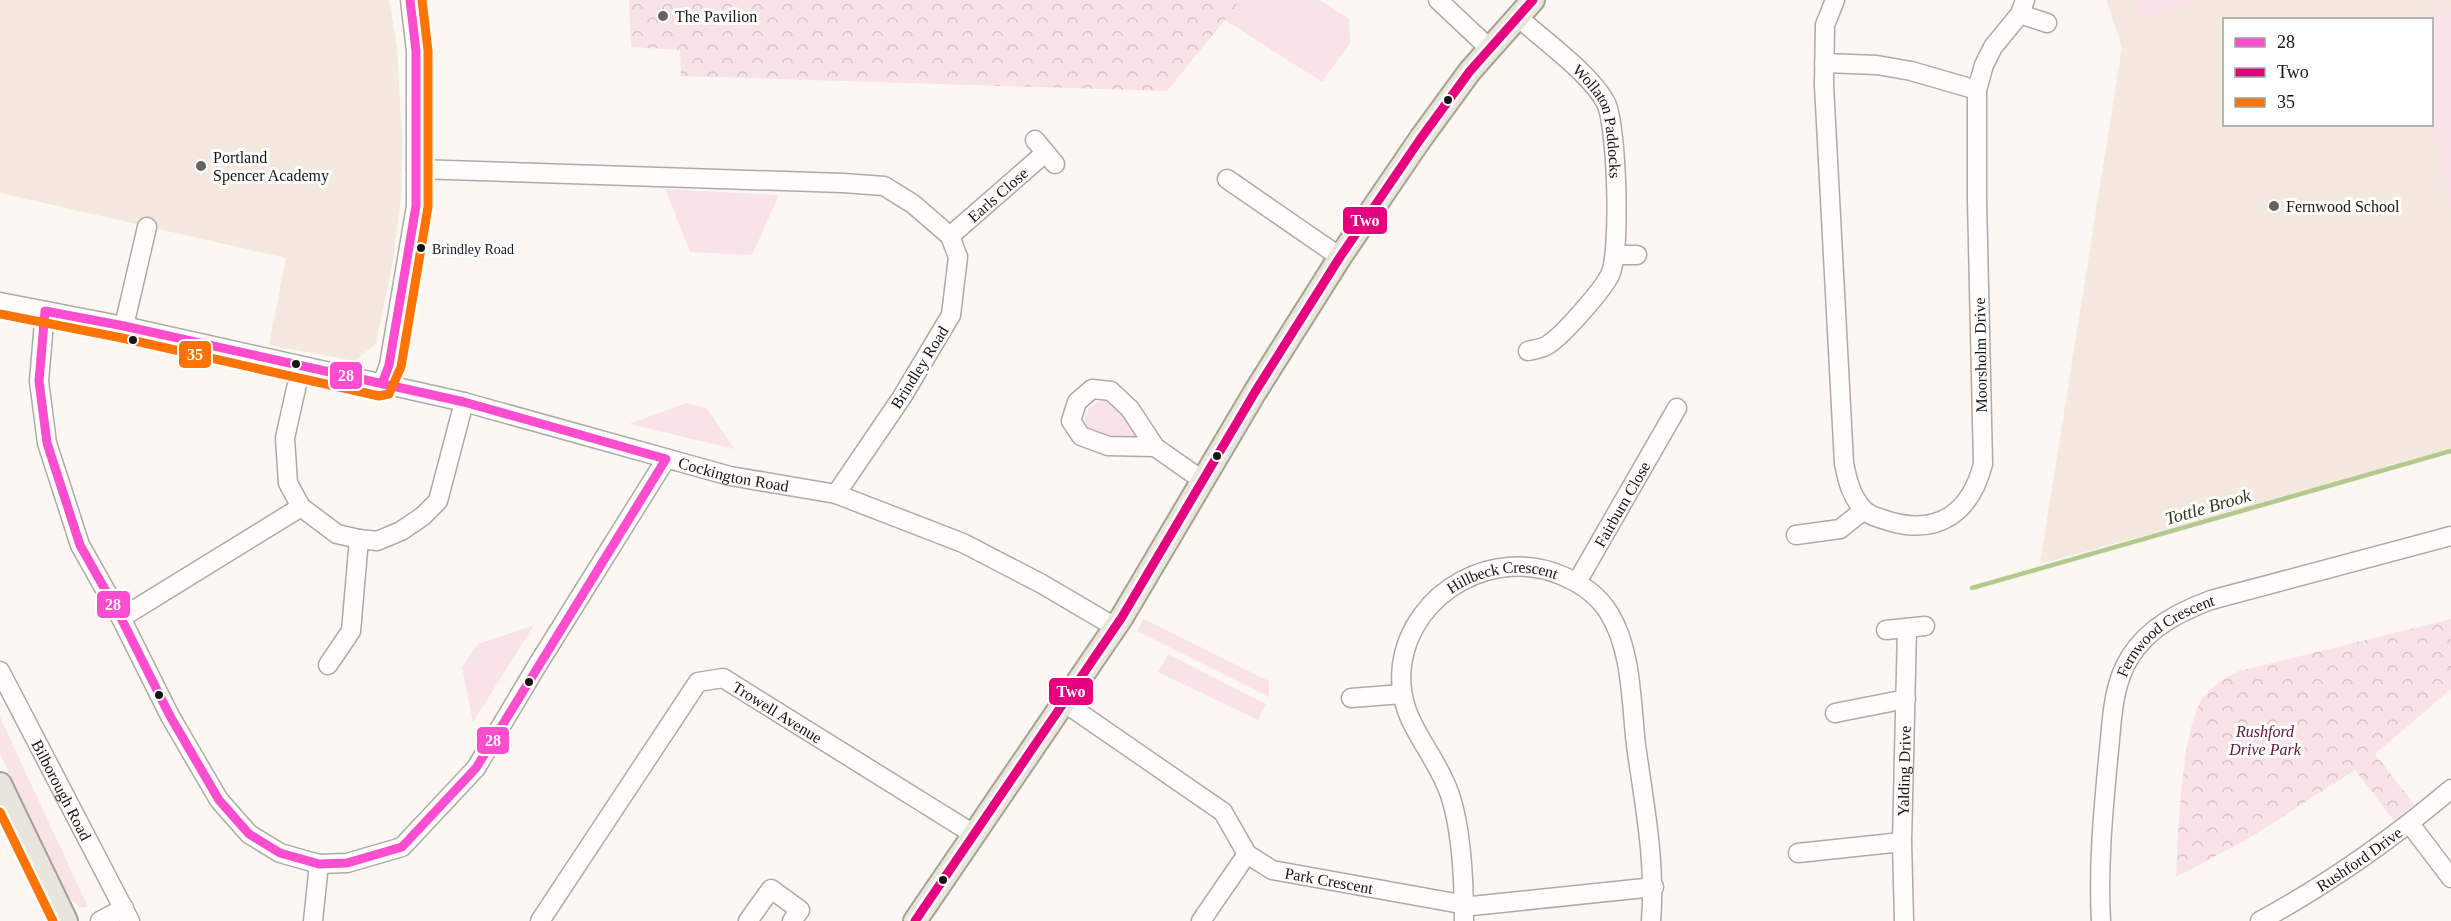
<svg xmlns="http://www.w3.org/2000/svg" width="2451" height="921" font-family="'Times New Roman',serif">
<defs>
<pattern id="park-crowns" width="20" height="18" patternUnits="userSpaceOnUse" patternTransform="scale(1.5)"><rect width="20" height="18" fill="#fae3e7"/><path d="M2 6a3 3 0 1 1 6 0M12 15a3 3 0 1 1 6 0" fill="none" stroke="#d6c2c5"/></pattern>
</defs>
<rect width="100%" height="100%" fill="#fcf7f2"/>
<path fill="#f4e9de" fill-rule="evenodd" d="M0,0h389l8,47 5,91 -1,59 -8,64 -17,83 -22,17 -85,-16 17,-87 -286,-65z
M2106,0h345v452l-411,112 82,-517zM2224,20h208v104h-208z"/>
<path fill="#fae3e7" d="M1241,0h79l29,19 1,24 -28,39 -97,-62z
M2133,0h68l-60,22z
M2451,9v206l-20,-90 1,-105 -25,-1z
M665,189l114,6 -27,60 -62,-3z
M1104,400l11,5 26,31 -5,7 -47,-10c-9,-17 -3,-27 15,-33z
M686,403l20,5 29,41 -106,-25z
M1144,619l125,62v16l-132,-66z
M534,625l-61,97 -11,-55 16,-23z
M1168,654l98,50 -8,16 -100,-48z
M0,717l88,190h-8l-15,-13 -65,-140z"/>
<path fill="url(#park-crowns)" d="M629,0h612l-74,91 -486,-15 -1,-26 -49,-3z
M2451,619v70l-76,65 39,50 -20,17 -39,-51 -107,69 -72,38c2,-39 5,-154 29,-182 9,-11 22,-18 34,-24z"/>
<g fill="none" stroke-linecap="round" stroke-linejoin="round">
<path stroke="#b3ca8e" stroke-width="4.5" d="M1972,588l479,-137"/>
<defs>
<g id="minor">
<path d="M1438,0l51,48"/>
<path d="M1835,0l-10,25 -1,60 20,378c3,16 7,33 19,46 6,7 19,10 29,13 48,13 79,-11 91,-58l-6,-265v-109l7,-25 9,-18 27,-33 5,-14"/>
<path d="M2020,14l27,9"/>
<path id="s1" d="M1518,17c25,23 73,57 88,86 11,23 15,149 4,172 -8,16 -47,60 -61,69 -6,5 -14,5 -21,7"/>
<path d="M1824,63l53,2 34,6 66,19"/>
<path d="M1035,140l20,24"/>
<path d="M416,169l427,14 41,3 29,18 37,32 8,21 -7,58 -49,82 -66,97"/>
<path d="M1227,179l113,78"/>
<path id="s2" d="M950,236l95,-83"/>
<path d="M1616,255h21"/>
<path id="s3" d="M0,302l124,24 340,76 266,74 106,18 127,49 79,41 73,43"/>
<path d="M45,311l-6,70 8,62 33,102 41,73 49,98 49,84 30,34 31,19 39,11 28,-1 55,-16 74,-79 62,-104 128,-205"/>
<path d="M124,326l23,-99"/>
<path d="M301,366l-16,72 3,45 13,24 36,27 22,5 18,2 24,-10 22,-15 15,-15 26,-99"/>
<path d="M382,384l7,-19 27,-159v-155l-6,-51"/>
<path d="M1155,447l-25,-38 -19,-18 -19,-2 -15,13 -6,19 10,15 27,10 47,1 47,33"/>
<path d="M1796,535l44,-6 24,-19"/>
<path id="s4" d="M1577,582l100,-174"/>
<path d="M121,618l180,-111"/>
<path d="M1886,630l39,-4"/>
<path d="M328,665l23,-34 8,-92"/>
<path id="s5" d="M0,671l130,250"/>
<path d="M1351,698l51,-4"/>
<path id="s6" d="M1065,703l158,109 24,42 25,16 200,36 182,-19"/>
<path d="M1835,713l71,-14"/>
<path d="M2410,824l41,54"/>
<path d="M1798,853l104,-11"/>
<path d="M100,921l24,-13"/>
<path d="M313,921l6,-57"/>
<path id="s7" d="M540,921l158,-239 25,-4 252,157"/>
<path d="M748,921l23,-32 29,21 -8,11"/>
<path d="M1201,921l46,-67"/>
<path id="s8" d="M1464,921c0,-38 -2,-90 -14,-126 -16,-48 -55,-74 -48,-130 10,-74 93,-119 161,-89 19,8 35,19 46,37 23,37 22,89 27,132 8,58 20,117 15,176"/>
<path id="s9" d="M1904,921l-2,-79 5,-214"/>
<path id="s10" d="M2101,921c-3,-54 2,-108 7,-161 4,-34 3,-73 22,-103 19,-30 49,-45 81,-57l240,-64"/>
<path id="s11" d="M2260,921c68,-37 132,-82 191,-132"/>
</g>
<path id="major" d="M0,784l66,137
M915,921l207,-304 133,-225 85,-135 81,-119 49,-67 63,-71"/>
</defs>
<use href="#minor" stroke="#aeaaa7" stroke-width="21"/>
<use href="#major" stroke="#a8a292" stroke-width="26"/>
<use href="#minor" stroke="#fffefd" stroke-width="18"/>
<use href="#major" stroke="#e8e5dc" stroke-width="22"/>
<defs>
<path id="bus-1" d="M45,311l79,15 340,76 202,57 -190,309 -74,79 -55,16 -28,1 -39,-11 -31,-19 -30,-34 -49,-84 -49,-98 -41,-73 -33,-102 -8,-62z
M382,384l7,-19 27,-159v-155l-6,-51"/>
<path id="bus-2" d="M915,921l207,-304 133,-225 85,-135 81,-119 49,-67 63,-71"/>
<path id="bus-3" d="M0,314l122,24 257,58 10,-2 12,-27 27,-160v-156l-6,-51
M0,812l53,109"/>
</defs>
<use href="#bus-1" stroke="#fff" stroke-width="14"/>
<use href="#bus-2" stroke="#fff" stroke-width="14"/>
<use href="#bus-3" stroke="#fff" stroke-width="14"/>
<use href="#bus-1" stroke="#ff4dcf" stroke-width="9"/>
<use href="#bus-2" stroke="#e5007d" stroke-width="9"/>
<use href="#bus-3" stroke="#ff7300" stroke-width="9"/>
</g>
<g fill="#676360" stroke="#fff" stroke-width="2">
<circle cx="663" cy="16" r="6"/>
<circle cx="201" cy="166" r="6"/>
<circle cx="2274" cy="206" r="6"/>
</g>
<g fill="#171411" stroke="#fff" stroke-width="2">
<circle cx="1448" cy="100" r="5"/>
<circle cx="421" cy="248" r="5"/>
<circle cx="133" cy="340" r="5"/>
<circle cx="296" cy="364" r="5"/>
<circle cx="1217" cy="456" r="5"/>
<circle cx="529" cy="682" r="5"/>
<circle cx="159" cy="695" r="5"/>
<circle cx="943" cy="880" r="5"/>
</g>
<g text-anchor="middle" stroke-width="6" stroke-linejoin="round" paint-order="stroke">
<g font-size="14" fill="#171411" stroke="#fff" text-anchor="start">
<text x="432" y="254">Brindley Road</text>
</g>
<g font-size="16" fill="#171411" stroke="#fff" text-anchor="start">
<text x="675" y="22">The Pavilion</text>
<text x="213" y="163">Portland<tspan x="213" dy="18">Spencer Academy</tspan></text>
<text x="2286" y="212">Fernwood School</text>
</g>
<g font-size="16" fill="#171411" stroke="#fff">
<text dy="6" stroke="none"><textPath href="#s1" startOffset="138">Wollaton Paddocks</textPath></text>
<text dy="6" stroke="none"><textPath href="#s2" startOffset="63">Earls Close</textPath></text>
<text transform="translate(1980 355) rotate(-91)" y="6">Moorsholm Drive</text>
<text transform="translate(919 367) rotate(-58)" y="6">Brindley Road</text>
<text dy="6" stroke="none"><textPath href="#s3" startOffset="754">Cockington Road</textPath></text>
<text dy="6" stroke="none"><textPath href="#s4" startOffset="90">Fairburn Close</textPath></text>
<text dy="6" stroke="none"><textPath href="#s8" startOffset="417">Hillbeck Crescent</textPath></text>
<text dy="6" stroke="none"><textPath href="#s10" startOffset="309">Fernwood Crescent</textPath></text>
<text dy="6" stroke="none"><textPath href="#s7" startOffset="376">Trowell Avenue</textPath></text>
<text dy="6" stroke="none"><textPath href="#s9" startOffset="150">Yalding Drive</textPath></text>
<text dy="6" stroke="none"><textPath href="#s5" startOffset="134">Bilborough Road</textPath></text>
<text dy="6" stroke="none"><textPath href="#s11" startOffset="117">Rushford Drive</textPath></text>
<text dy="6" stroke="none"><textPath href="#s6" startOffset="328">Park Crescent</textPath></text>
</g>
<g font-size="16" font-style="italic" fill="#631238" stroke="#fff">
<text x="2265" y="737">Rushford<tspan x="2265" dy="18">Drive Park</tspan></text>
</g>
<g font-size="18" font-style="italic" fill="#2c3a17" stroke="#fff">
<text transform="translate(2208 507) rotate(-16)" y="6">Tottle Brook</text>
</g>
</g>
<g stroke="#fff" stroke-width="2">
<rect x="1342" y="206" width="46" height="29" rx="6" fill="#e5007d"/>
<rect x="178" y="340" width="34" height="29" rx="6" fill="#ff7300"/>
<rect x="329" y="361" width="34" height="29" rx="6" fill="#ff4dcf"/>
<rect x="96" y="590" width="35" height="29" rx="6" fill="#ff4dcf"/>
<rect x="1048" y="677" width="46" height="29" rx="6" fill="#e5007d"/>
<rect x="476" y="726" width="34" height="29" rx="6" fill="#ff4dcf"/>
</g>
<g font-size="16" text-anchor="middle" font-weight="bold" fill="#fff">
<text x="1365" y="226">Two</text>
<text x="195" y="360">35</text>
<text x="346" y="381">28</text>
<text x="113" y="610">28</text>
<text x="1071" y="697">Two</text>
<text x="493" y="746">28</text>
</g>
<rect x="2223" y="18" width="210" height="108" fill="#ffffff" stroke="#a2a1a0" stroke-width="1.5"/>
<rect x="2235" y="38" width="30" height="9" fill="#ff4dcf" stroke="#a2a1a0" stroke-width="1.5"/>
<text x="2277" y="48" font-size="18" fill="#171411">28</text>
<rect x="2235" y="68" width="30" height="9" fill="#e5007d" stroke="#a2a1a0" stroke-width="1.5"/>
<text x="2277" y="78" font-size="18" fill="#171411">Two</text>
<rect x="2235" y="98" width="30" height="9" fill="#ff7300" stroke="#a2a1a0" stroke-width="1.5"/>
<text x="2277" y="108" font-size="18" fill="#171411">35</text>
</svg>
